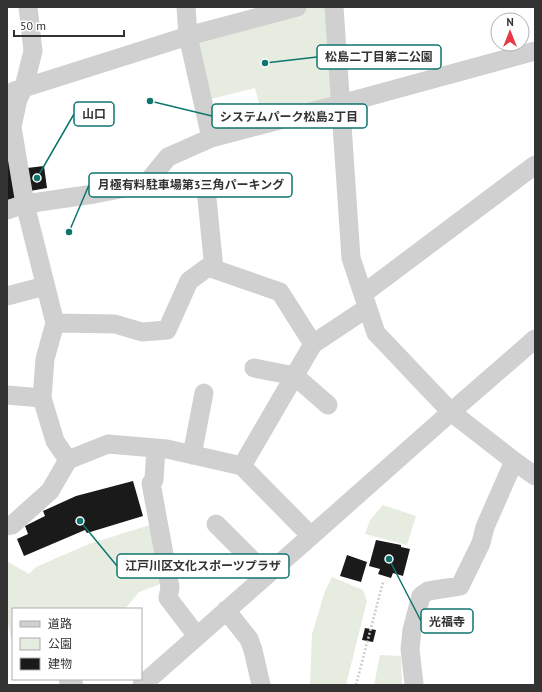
<svg xmlns="http://www.w3.org/2000/svg" width="542" height="692" font-family="'PT Sans','Noto Sans JP',sans-serif">
<rect width="100%" height="100%" fill="#fff"/>
<path fill="#e6ecdf" d="M310,7h18l7,91 -72,21 -8,-31 -48,12 -15,-62z
M383,505l33,11 -9,29 -42,-11 5,-14z
M153,524l10,59 -24,9 -14,17h-112v38l-6,-28v-58l1,1 21,12 7,-7 53,-23z
M332,577l31,13 4,11 -21,84h-36l2,-51 13,-43z
M380,655l21,1 1,29h-28z"/>
<path fill="#1a1a1a" d="M10,159l8,37 -11,7v-43z
M44,166l3,22 -17,3 -3,-23z
M133,481l10,35 -56,17 -2,-3 -61,26 -7,-17 11,-5 -3,-8 20,-10 -2,-5 33,-15z
M376,540l25,5v2l9,2 -7,27 -10,-3 -2,5 -13,-4 2,-5 -11,-3z
M347,555l20,7 -6,20 -21,-6z
M365,628l11,2 -3,12 -11,-2z"/>
<g fill="none" stroke-linecap="round" stroke-linejoin="round">
<path stroke="#cdcdcd" stroke-width="2.5" stroke-dasharray="2 2" stroke-linecap="butt" d="M356,685l27,-103"/>
<path stroke="#d0d0d0" stroke-width="19" d="M28,7l5,44 -9,36 -6,12 -6,28 13,77 30,119 -10,36 -3,39 13,43 13,19
M186,7l2,29 23,102
M334,7l17,251 25,75 75,79 63,49 21,15
M14,91l174,-55 109,-29
M206,189l8,80
M7,210l18,-6 69,-10 52,-10 22,-27 43,-19 130,-34 194,-53
M363,294l172,-129
M7,296l38,-10
M55,323l60,1 27,8 25,-2 22,-49 19,-14 72,25 33,52
M254,368l41,8 33,29
M7,395l35,3
M156,448l-2,32 -3,3 19,104 -2,11 29,38
M192,455l12,-62
M242,466l71,-122 54,-36
M216,524l51,51
M7,526l5,-1 38,-34 18,-31 40,-16 59,5 75,17 69,70
M226,610l23,29 4,11 8,35
M68,679l6,6
M414,684l-4,-35 2,-19 9,-34 7,-5 32,-5 21,-43 4,-16 29,-66
M142,685l169,-149 140,-124 84,-73"/>
</g>
<path fill="none" stroke="#0f766e" stroke-width="1.5" d="M265 63L317 57M37 178L74 114M150 101L212 116M69 232L89 185M80 521L117 566M389 559L421 621"/>
<g fill="#0f766e" stroke="#fff" stroke-width="1.5">
<circle cx="265" cy="63" r="4"/>
<circle cx="37" cy="178" r="4"/>
<circle cx="150" cy="101" r="4"/>
<circle cx="69" cy="232" r="4"/>
<circle cx="80" cy="521" r="4"/>
<circle cx="389" cy="559" r="4"/>
</g>
<g fill="#fff" stroke="#0f766e" stroke-width="1.5">
<rect x="317" y="45" width="124" height="24" rx="4"/>
<rect x="74" y="102" width="40" height="24" rx="4"/>
<rect x="212" y="104" width="155" height="24" rx="4"/>
<rect x="89" y="173" width="203" height="24" rx="4"/>
<rect x="117" y="554" width="172" height="24" rx="4"/>
<rect x="421" y="609" width="52" height="24" rx="4"/>
</g>
<g font-size="12" text-anchor="middle" font-weight="bold" fill="#333">
<text x="379" y="61">松島二丁目第二公園</text>
<text x="94" y="118">山口</text>
<text x="289" y="121">システムパーク松島2丁目</text>
<text x="191" y="189">月極有料駐車場第3三角パーキング</text>
<text x="203" y="570">江戸川区文化スポーツプラザ</text>
<text x="447" y="626">光福寺</text>
</g>
<rect width="542" height="692" fill="none" stroke="#333333" stroke-width="16"/>
<rect x="12" y="608" width="130" height="72" fill="#ffffff" stroke="#adadad"/>
<rect x="20" y="621" width="20" height="6" fill="#d0d0d0" stroke="#adadad"/>
<text x="48" y="628" font-size="12" fill="#333333">道路</text>
<rect x="20" y="638" width="20" height="12" fill="#e6ecdf" stroke="#adadad"/>
<text x="48" y="648" font-size="12" fill="#333333">公園</text>
<rect x="20" y="658" width="20" height="12" fill="#1a1a1a" stroke="#adadad"/>
<text x="48" y="668" font-size="12" fill="#333333">建物</text>
<g transform="translate(510 32)"><circle r="19" fill="#ffffff" stroke="#adadad"/>
<path d="M0-3L7 15L0 10L-7 15Z" fill="#e63946"/>
<text y="-6" font-size="11" font-weight="bold" text-anchor="middle" fill="#333333">N</text>
</g>
<path d="M14 30v6h110v-6" fill="none" stroke="#333333" stroke-width="2"/>
<text x="20" y="30" font-size="12" fill="#333333" stroke="#ffffff" stroke-width="3" paint-order="stroke">50 m</text>
</svg>
